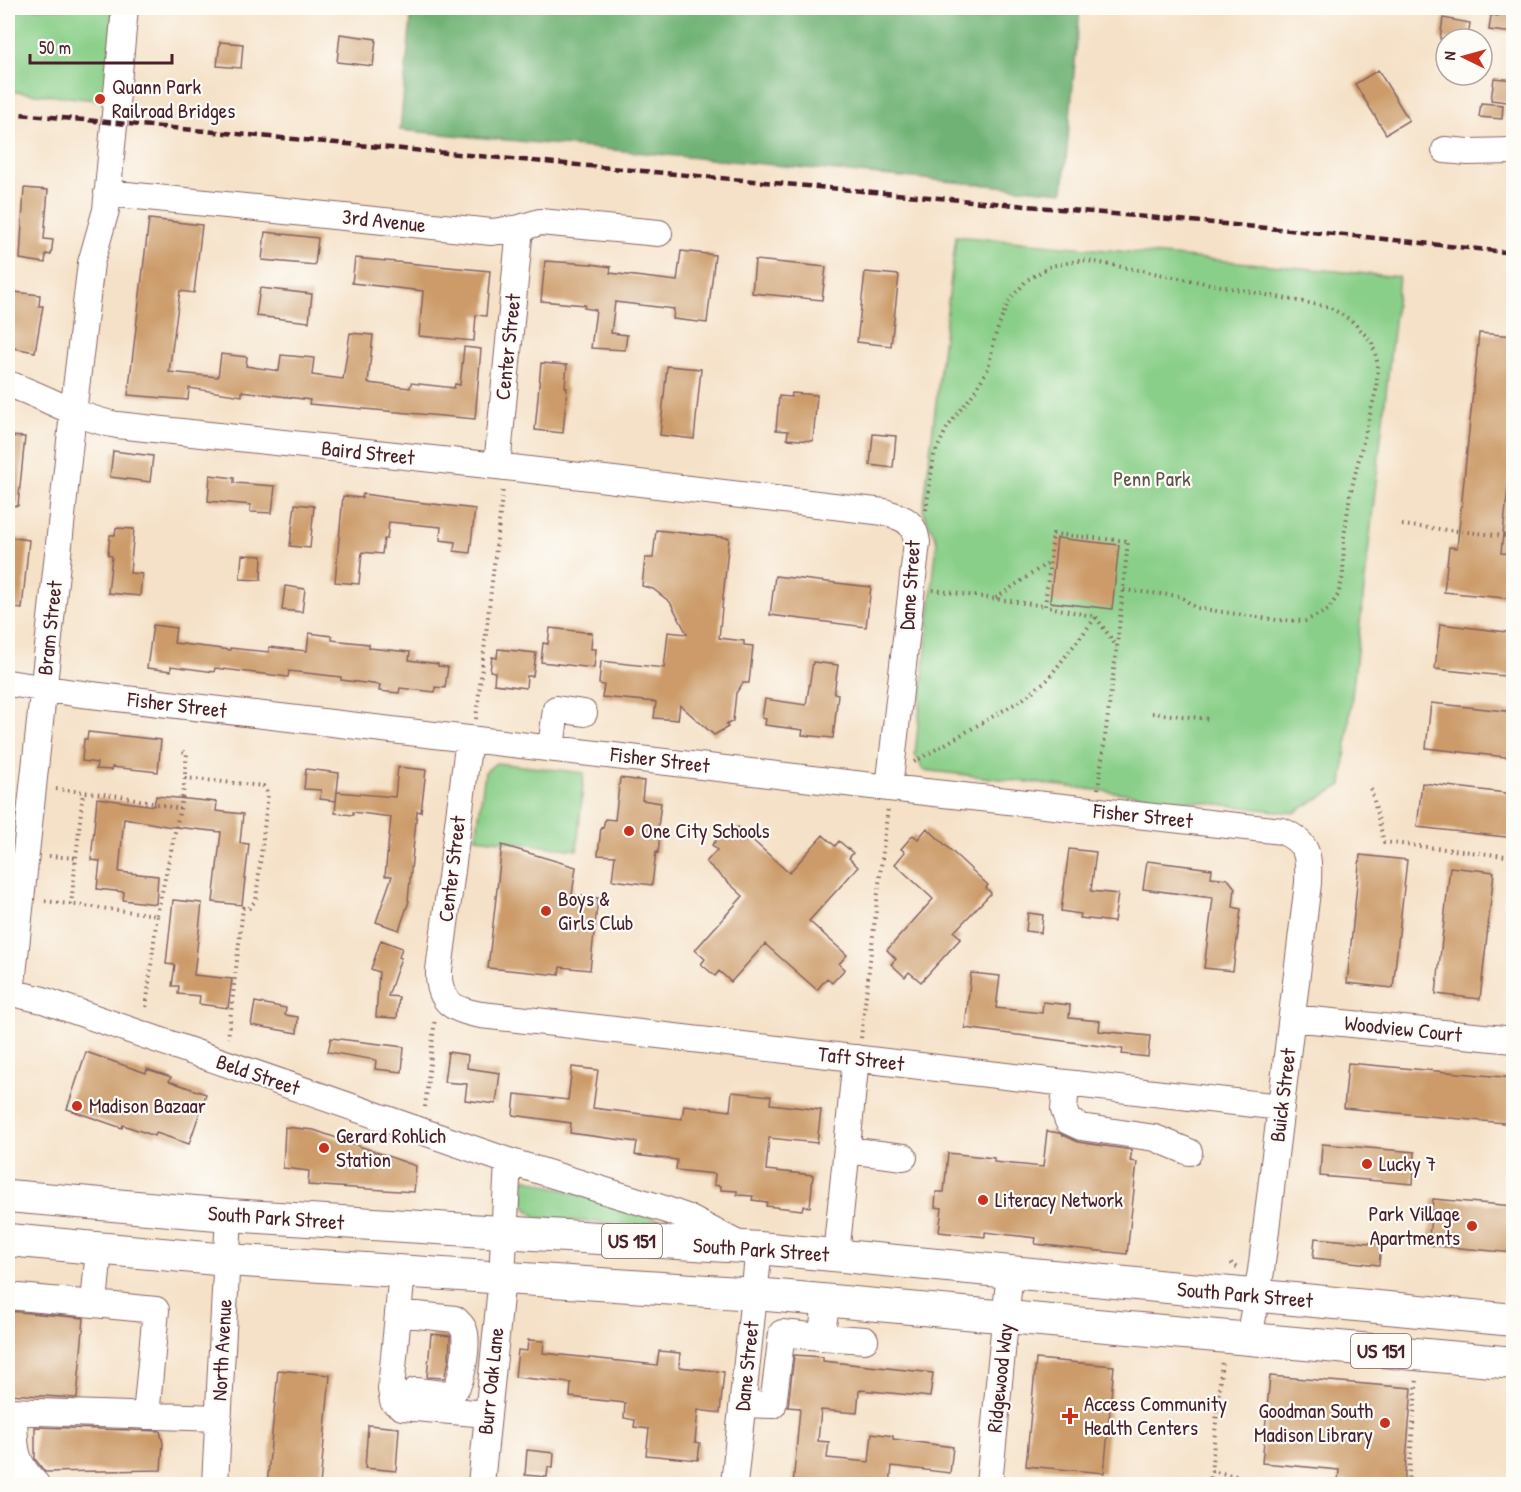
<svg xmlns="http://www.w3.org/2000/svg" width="1521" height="1492" font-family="'Patrick Hand',sans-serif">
<rect width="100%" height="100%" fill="#fdfcf7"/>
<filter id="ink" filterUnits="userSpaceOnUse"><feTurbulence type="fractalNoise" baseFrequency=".0167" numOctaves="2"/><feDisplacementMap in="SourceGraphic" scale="12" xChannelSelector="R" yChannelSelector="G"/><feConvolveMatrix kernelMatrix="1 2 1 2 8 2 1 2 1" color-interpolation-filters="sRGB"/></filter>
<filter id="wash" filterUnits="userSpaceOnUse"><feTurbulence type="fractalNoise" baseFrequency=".008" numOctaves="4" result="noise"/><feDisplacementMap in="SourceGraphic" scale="24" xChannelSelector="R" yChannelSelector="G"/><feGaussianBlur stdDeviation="1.35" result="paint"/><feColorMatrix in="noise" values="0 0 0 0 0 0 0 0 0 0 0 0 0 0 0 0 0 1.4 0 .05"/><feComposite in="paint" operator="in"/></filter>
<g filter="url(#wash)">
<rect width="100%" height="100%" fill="#f5e1c7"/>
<path fill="#8acf89" stroke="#6a775a" stroke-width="1.5" d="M8,8h105l-6,93 -99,-10z
M956,236l443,41 -57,508 -48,28 -371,-43 -8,-15 22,-214 -14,-30z
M496,763l88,10 -7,77 -101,-12 9,-66z
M525,1178l141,44 -1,4 -4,1 -123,-9c-20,-14 -15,-17 -13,-40z"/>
<path fill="#6fb275" stroke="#5c6850" stroke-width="1.5" d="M412,8h668l-17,184 -663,-62z"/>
<g id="blocks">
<path fill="#cc9b69" d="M1498,11l16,3v19l-25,-3 2,-15 7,1z
M1443,18l27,5 -2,16h-28z
M340,34l36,5 -3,27 -36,-4z
M220,42l23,2 -2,24 -24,-2z
M1378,70l31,50 -23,14 -31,-50z
M1494,78l20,2v23l-23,-3z
M1481,103l22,2 -1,14 -23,-2z
M24,188l24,2 -4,49 9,1 -2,15 -5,-1 -1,9 -25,-4z
M149,219l53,6 -8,68 -14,-2 -11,81 49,5 3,-23 26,3 -1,9 33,5 2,-16 33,3 -2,17 31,4 7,-46 23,2 -5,48 42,5 1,-5 43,5 1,-4 5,1 4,-38 17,2 -6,70 -166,-15 1,-4 -68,-9v5l-53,-8 -1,12 -60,-5z
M265,232l53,6 -3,27 -53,-5z
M681,251l34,4 -8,68 -34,-4 1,-10 -59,-7 -4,31 16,2 -2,15 -34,-2 5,-38 -12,-2 1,-3 -44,-4 4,-40 46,3 20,3 -1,6 67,8z
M355,258l135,13 -4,45 -10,-1 -2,26 -55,-5 4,-45 -71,-8z
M755,260l71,7 -4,33 -70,-7z
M865,272l34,3 -8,71 -34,-4z
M260,288l52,6 -3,28 -53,-6z
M14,292l26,3 -1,11h4l-8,46 -27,-5v-39l4,1z
M1479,333l35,3v95l-13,122 13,1v45l-70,-7 5,-45 8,1z
M541,363l26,2 -2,22 2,1 -4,45 -28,-3z
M667,366l34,3 -7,70 -34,-4z
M792,393l25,2 -4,46 -26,-2 1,-8 -12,-1 3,-34 12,1z
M873,434l23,2 -3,32 -23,-3z
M8,436l17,1 -7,69 -10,-1z
M113,451l40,5 -3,26 -40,-5z
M210,475l24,3v5l41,3 -3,27 -22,-1 1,-7 -43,-4z
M363,494l29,4v1l83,10 -5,44 -16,-2 1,-9 -15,-2 1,-13 -52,-5 -2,17h-3l-2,15 -20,-2 -3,32 -24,-2 8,-86 19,2z
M295,504l19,2 -4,42 -20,-2z
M116,528l18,1 -4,44 12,1 -2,22 -32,-3 4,-37 -4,-1 2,-20h5z
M656,530l73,8 -10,100 25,3v4l9,1 -4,37h-6l-7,10 -3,28 -7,4 2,2 -14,8 -34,-30 -2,15 -24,-2 2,-16 -54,-5 2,-12 -5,-1 2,-23 63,7 4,-36 19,2 -17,-32 -17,-13 -11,-3 3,-28h8z
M8,537l21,3 -7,69 -14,-2z
M1057,538l62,7 -7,64 -62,-7z
M242,555l20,1 -1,24 -21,-1z
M775,576l96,11 -5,40 -96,-12z
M285,586l20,3 -3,23 -20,-2z
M1440,624l74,9v44l-79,-8z
M153,625l23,3 -2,15 56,7v-2l39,4v-5l38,4 2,-18 23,3v4l37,4v4l41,4 -1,8 29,4v2l10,1 -3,21 -10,-1v5l-35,-4 -1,5 -20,-2 1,-6 -39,-5v-3l-52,-6 -1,6 -73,-9 -1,4 -43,-6v5l-24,-3z
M550,628l42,5 -1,16h5l-2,19 -53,-6 2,-19 5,1z
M498,649l38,4 -3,23h-6l-1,12 -32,-4 1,-12 -5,-1 2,-14 5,1z
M813,662l25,3 -4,28 4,1 -5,44 -31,-3 1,-5 -38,-5 1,-6 -4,-1 3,-19 41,6z
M1431,703l83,9v46l-88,-10z
M88,732l73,8 -3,32 -46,-5v3l-16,-1 1,-6 -15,-2 2,-22h3z
M398,767l28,3 -5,42 -4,-1 -9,89 1,1 -10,29 -23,-8 16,-46h-7l6,-59 -38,-5v3l-18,-2 2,-21 58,5z
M306,769l33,4 -3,28 -16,-2 1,-9 -17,-1z
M620,778l24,3 -2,19 19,3 -4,32h3l-2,18 -2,-1 -4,33 -40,-5 3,-24 -17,-1 3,-28 2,1 2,-9 10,1z
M1422,783l92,11v44l-97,-11z
M156,796l61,6 -1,9 27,3 -3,29 9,1 -7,61 -29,-3 8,-70 -55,-6 -42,-8 -5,54 39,4 -2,28 -33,-4 1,-8 -27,-3 3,-28 -9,-1 6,-62 57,8z
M738,827l51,46 34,-38 12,11 4,-5 14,12 -4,5 9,9 -49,54 38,34 -8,9 6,5 -13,14 -5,-5 -10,12 -52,-46 -34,38 -12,-11 -4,5 -14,-12 4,-5 -10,-9 48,-54 -37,-34 11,-12 -5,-5 11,-12 5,5z
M927,828l61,57 -2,3 5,5 -37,39 7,6 -40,44 -12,-10 -4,5 -14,-13 5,-5 -9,-9 46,-51 -38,-35 10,-12 -4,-3 12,-14 5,4z
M502,845l74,22 -4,28 26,3 -8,72 -30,-3 -1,8 -71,-7z
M1069,849l27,3 -5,39 27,3 -4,28 -34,-4 1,-4 -20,-3z
M1360,855l47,5 -14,128 -46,-5z
M1147,861l65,8 -1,8 17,2 7,9 -2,19 8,2 -8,62 -29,-3 9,-70 -70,-9z
M1450,867l44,5 -14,127 -44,-5z
M173,900l29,3 -8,72 38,4 -4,29 -29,-4 1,-8 -22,-2 1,-8h-7l3,-21 -9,-1z
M1028,913l15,2 -2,18 -15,-2z
M381,940l21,8 -3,9 2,1 -13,38 11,1 -2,21 -21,-1 3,-45 -8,-3z
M971,973l29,3 -4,32 46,5 1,-11 27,3 -1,13 31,3 -1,10 51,5 -2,21 -26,-3 1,-5 -158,-21z
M255,1002l31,6 -1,7 13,2 -1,16 -46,-8z
M331,1038l73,9 -2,25 -27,-3 1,-9 -48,-8z
M86,1052l60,21 1,-4 24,8 -2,4 37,13 -17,50 -33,-11 -1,3 -32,-11 -1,3 -55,-19z
M448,1052l20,3 -1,13 33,5 -4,31 -31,-4 2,-16 -23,-2z
M1348,1063l166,15v46l-170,-16z
M572,1067l26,3 -5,38 89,11 2,-14 46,6 2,-19 39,4 -1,8 51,6 -4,33 -48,-5 -3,32 47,5 -3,32 -7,-1 -1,4 -36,-4 1,-4 -15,-2 1,-4 -16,-1v-4l-16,-1v-4l-7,-1 1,-11 -39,-4 1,-10 -42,-5 2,-13 -67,-9 1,-10 -58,-8 2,-21 53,6z
M285,1127l29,3 102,36 -2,26 -106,-7 1,-14 -26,-3z
M1047,1131l12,2 19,9 54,8 -2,11 7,1 -10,92 -92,-10 1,-6 -51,-6v5l-46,-5 3,-24 -7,-1 1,-15h8l4,-39 46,5v4l49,5z
M1322,1144l93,8 -2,32 -93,-8z
M1433,1199l81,7v47l-86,-8z
M1315,1238l66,6 -2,21 -66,-7z
M8,1311l76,7 -7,80 -69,-4z
M431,1334l19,2 -1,25 -5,17 -17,-1z
M528,1340l16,1 -1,12 114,12 2,-14 21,2 -1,14 45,5 -4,41 -22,-3 -3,32 5,1 -2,17 -52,-5 3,-26 -15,-2 1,-7 -11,-2 1,-15 -55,-6 1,-14 -56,-6 3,-27 9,1z
M794,1355l29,2v4l110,12 -3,24 -69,-7 -2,1 -2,22 -36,-3 -3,31 11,1 -2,16 42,4 3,-29 21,3v3l60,8 -3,26 -58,-7 -2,19h-97l7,-77 -12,-1z
M1036,1359l78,7 -10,107 -78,-7z
M278,1370l52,5 -10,110h-53z
M1270,1376l142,12 -8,97 -66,-4 1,-11 -77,-7z
M368,1425l31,3 -3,43 -31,-3z
M35,1427l125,4 3,12 -2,27 -116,2 -10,-13z
M527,1450l27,3 -1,15 -5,-1 -1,10 -22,-2z"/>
</g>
</g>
<g filter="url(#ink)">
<use href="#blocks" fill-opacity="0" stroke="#866362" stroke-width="1.5"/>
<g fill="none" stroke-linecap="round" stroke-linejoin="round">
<defs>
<path id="minor" d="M1445,150l23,2 46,-1
M107,193l385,39 28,-4 20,-6 119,11
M8,384c37,12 69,34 109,41l380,41 387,46c19,6 30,8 33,30l-28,246
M497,466l23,-238
M8,683l66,10 815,95 393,43c27,12 27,25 26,52l-47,388 -12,68
M469,739l-30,231c-1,32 13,40 42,45 267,29 533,64 800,92
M551,748l5,-39 28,4
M8,992l35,8 465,161 -6,116 -21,207
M11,993l62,-580 18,-150 15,-53 19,-202
M1292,1018l222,22
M1066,1083l-2,27 4,11 13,6 74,11 34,14
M847,1150l57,7
M508,1161l153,47 25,9 52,27
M99,1249l-5,55 62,6 -10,106
M836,1255l20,-197
M402,1271l-11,118 2,12 9,6 86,7
M8,1296l86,8
M398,1313l57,6c3,3 7,6 9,11 4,10 -1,57 -12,62 -9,4 -27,-1 -37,-1
M821,1337l44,3
M743,1404l30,1 9,-72 39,4 6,-37
M8,1411l211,7
M14,1412c1,32 -2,48 22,72
M215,1484l14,-269
M734,1484l25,-236
M989,1484l21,-213"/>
<path id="major" d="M8,1196l221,19 530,33 755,72
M8,1240l219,20 528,34 759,69"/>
</defs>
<use href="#minor" stroke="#866362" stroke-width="28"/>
<use href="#major" stroke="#866362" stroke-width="34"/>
<path stroke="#866362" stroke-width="4" stroke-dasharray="1.5 4.5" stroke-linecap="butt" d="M926,510l8,-55 13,-27 26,-34 15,-25 7,-33 13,-34 19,-22 24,-14 32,-6 29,5 217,42 22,13 21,22 6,23 -2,25 -26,105 -6,42 -1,39 -5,19 -10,15 -23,11 -28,-1 -81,-12 -16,-12 -57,-6
M1402,525l112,12
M933,590l112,16
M996,598l53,-36
M1152,713l58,6
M476,719l27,-231
M914,762l109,-63 24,-19 49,-63
M185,778l78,8 5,7 -12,107 -7,8h-6l-15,130
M56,789l65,7 59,13
M1098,789l19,-142 11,-106 -75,-7 -8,72 51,11 21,30
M1371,789l13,53 130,15
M49,856l27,2
M45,901l112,14 -11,94
M71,905l12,-113
M157,915l26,-120 4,-42 -6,-2
M861,1038l27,-231
M425,1107l10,-89
M1231,1263l7,5
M1211,1471l42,8 53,5
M1210,1484l12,-124
M1408,1484l9,-106"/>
<use href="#minor" stroke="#fff" stroke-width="26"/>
<use href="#major" stroke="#fff" stroke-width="32"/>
<path stroke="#4a1f2b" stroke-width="4.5" stroke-dasharray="9 4.5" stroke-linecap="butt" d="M8,113l1358,124 148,16"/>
</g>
</g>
<g fill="#c8321e" stroke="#fdfcf7" stroke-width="2">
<circle cx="100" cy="99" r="6"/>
<circle cx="629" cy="831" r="6"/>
<circle cx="546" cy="911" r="6"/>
<circle cx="77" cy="1106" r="6"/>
<circle cx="324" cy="1148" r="6"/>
<circle cx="1367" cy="1164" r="6"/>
<circle cx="983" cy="1200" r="6"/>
<circle cx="1472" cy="1226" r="6"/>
<path d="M1067 1407h6v6h6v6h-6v6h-6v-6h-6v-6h6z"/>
<circle cx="1385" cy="1423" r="6"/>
</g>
<g text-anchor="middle" stroke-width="4.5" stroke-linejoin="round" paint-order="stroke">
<g fill="#fdfcf7" stroke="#806168" stroke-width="1.5">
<rect x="602" y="1224" width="60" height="34" rx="4.5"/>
<rect x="1351" y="1334" width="60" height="34" rx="4.5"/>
</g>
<g font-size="20" font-weight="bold" fill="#4a1f2b">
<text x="632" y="1248">US 151</text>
<text x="1381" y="1358">US 151</text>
</g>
<g font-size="21" fill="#4a1f2b" stroke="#fdfcf7" text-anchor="start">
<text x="112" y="94">Quann Park<tspan x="112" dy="24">Railroad Bridges</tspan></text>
<text x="641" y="838">One City Schools</text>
<text x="558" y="906">Boys &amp;<tspan x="558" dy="24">Girls Club</tspan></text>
<text x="89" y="1113">Madison Bazaar</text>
<text x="336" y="1143">Gerard Rohlich<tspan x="336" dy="24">Station</tspan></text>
<text x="1379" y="1171">Lucky 7</text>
<text x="995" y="1207">Literacy Network</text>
<text x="1460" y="1221" text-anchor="end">Park Village<tspan x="1460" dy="24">Apartments</tspan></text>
<text x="1084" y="1411">Access Community<tspan x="1084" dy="24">Health Centers</tspan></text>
<text x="1373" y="1418" text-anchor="end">Goodman South<tspan x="1373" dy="24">Madison Library</tspan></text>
</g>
<g font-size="21" fill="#4a1f2b" stroke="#fdfcf7">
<text transform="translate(384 221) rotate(6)" y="7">3rd Avenue</text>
<text transform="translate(508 347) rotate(-84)" y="7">Center Street</text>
<text transform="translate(368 453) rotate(6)" y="7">Baird Street</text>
<text transform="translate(910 585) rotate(-86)" y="7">Dane Street</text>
<text transform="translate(50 628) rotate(-84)" y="7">Bram Street</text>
<text transform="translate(177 705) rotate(7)" y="7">Fisher Street</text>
<text transform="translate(660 760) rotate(7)" y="7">Fisher Street</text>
<text transform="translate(1143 816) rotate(6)" y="7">Fisher Street</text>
<text transform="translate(452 869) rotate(-83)" y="7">Center Street</text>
<text transform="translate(1403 1029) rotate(6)" y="7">Woodview Court</text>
<text transform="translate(861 1059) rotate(7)" y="7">Taft Street</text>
<text transform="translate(258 1075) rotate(19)" y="7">Beld Street</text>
<text transform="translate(1283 1095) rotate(-83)" y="7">Buick Street</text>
<text transform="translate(276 1218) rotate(4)" y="7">South Park Street</text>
<text transform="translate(761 1250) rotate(4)" y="7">South Park Street</text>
<text transform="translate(1245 1295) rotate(5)" y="7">South Park Street</text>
<text transform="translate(222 1350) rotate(-87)" y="7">North Avenue</text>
<text transform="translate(747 1366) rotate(-84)" y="7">Dane Street</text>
<text transform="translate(1000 1378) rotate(-84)" y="7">Ridgewood Way</text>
<text transform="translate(491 1381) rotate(-84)" y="7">Burr Oak Lane</text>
</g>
<g font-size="21" fill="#5d5447" stroke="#fdfcf7">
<text x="1152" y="486">Penn Park</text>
</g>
</g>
<rect width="1521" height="1492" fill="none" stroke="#fdfcf7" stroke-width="30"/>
<g transform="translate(1464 57) rotate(275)"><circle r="28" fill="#fdfcf7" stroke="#b5a4a5" stroke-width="1.5"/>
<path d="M0-4.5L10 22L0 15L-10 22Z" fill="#c8321e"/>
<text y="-9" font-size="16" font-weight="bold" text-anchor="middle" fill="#4a1f2b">N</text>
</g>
<path d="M30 54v9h142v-9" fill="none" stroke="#4a1f2b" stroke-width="3"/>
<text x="39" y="54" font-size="18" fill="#4a1f2b" stroke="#fdfcf7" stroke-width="4.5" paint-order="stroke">50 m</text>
</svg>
